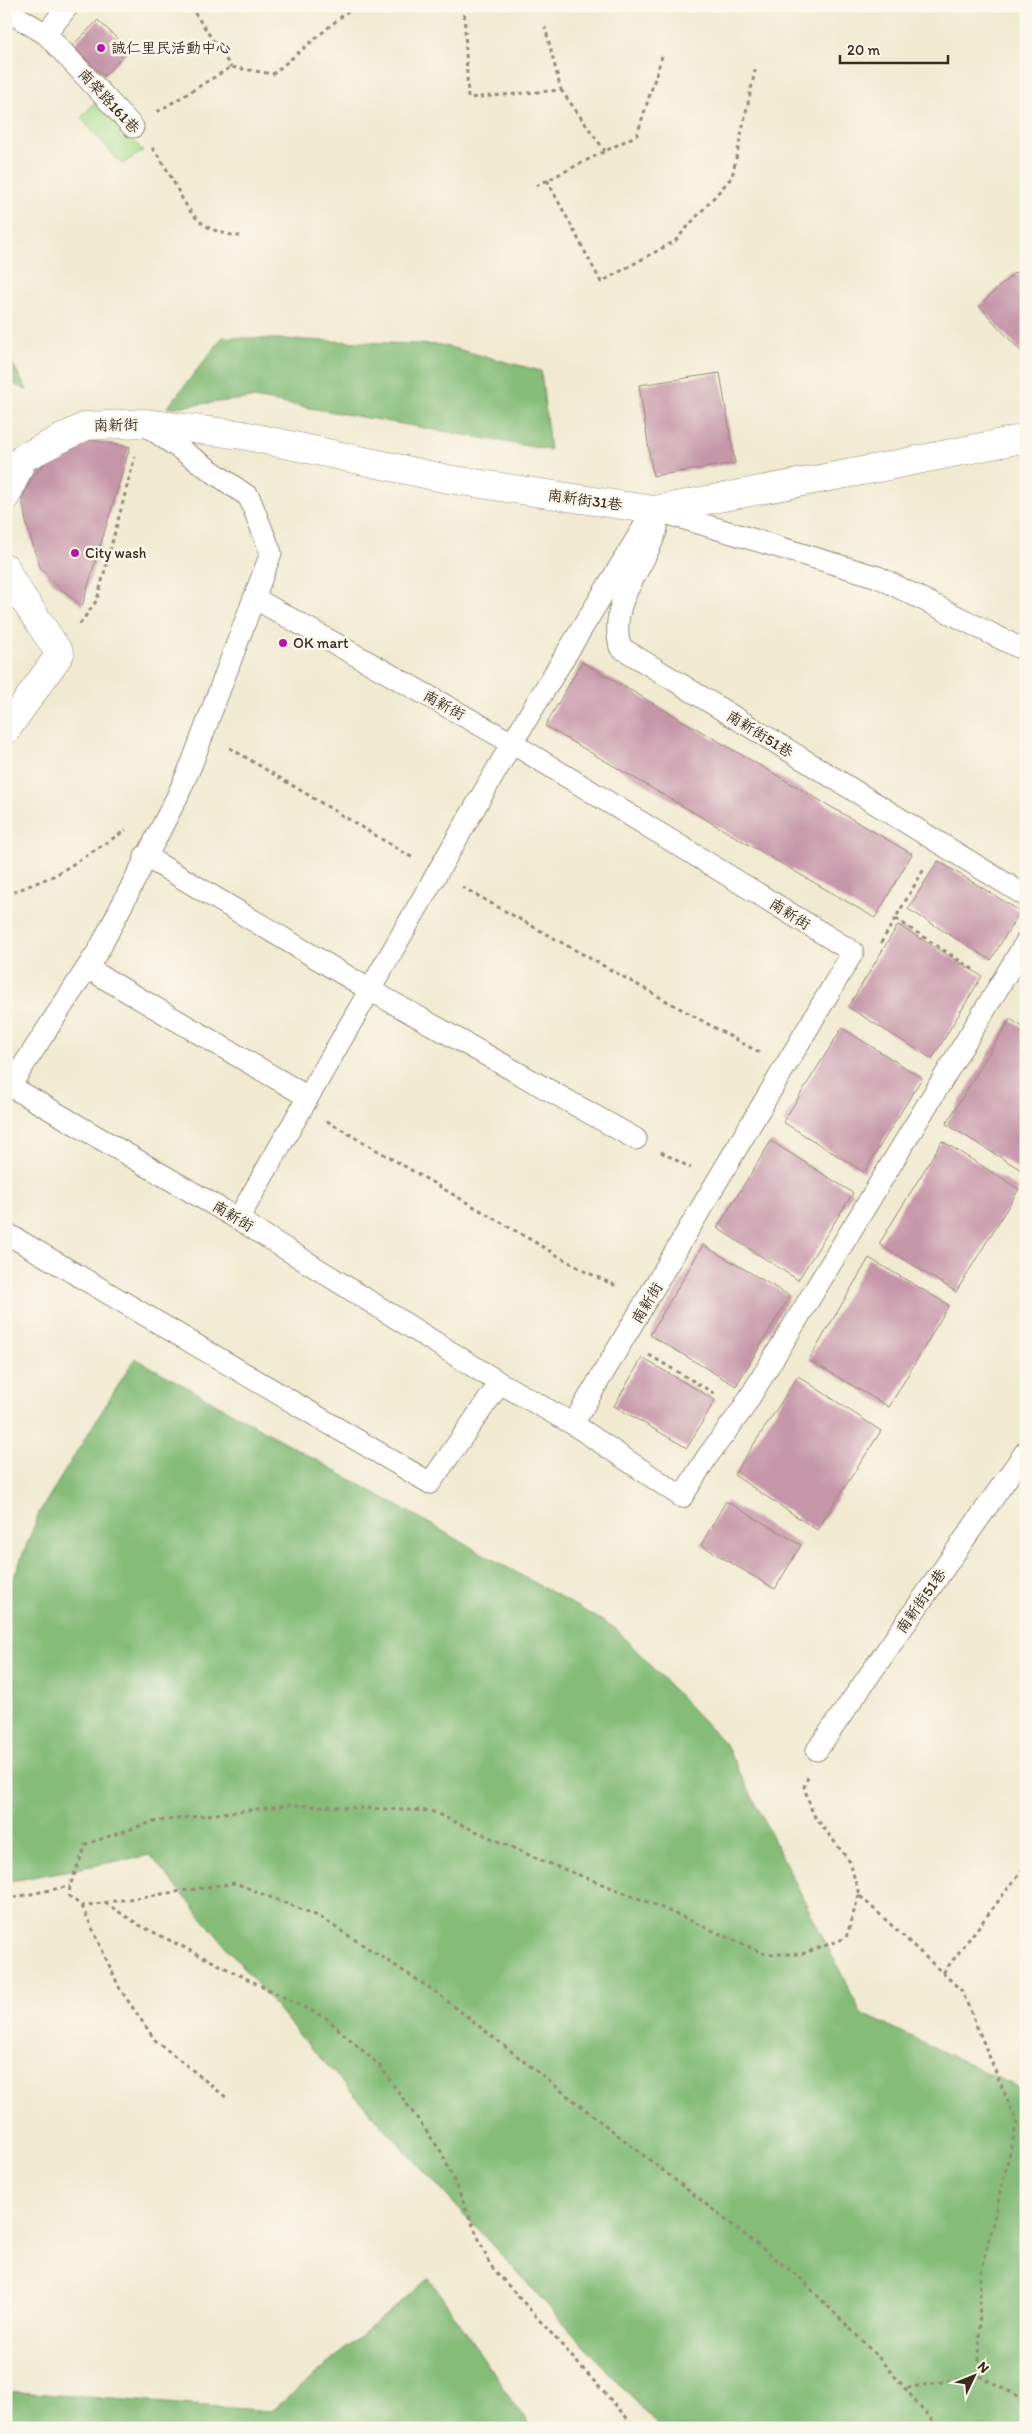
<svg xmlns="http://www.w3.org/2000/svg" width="1032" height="2434" font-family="Itim,'LXGW WenKai TC',sans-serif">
<rect width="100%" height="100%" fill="#fbf7ec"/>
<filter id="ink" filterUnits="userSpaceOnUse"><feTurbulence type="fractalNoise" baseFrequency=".02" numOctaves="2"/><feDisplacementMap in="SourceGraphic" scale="10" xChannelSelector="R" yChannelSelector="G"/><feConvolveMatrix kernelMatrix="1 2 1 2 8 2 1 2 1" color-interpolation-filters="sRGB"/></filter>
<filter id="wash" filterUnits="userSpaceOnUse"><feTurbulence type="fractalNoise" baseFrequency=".0096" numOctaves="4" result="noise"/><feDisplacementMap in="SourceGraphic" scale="20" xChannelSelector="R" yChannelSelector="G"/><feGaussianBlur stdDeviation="1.12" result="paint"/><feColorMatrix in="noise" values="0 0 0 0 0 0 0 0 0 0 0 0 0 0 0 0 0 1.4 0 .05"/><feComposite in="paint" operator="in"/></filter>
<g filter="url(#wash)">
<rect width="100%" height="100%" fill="#f1ead1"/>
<path fill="#a5dc8d" stroke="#708356" d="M95,102l48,49 -21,13 -41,-46z"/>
<path fill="#84bc78" stroke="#60734b" d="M223,337l218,8 100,26 9,79 -297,-52 -86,10z
M6,351l21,39 -21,-9z
M135,1358l480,270 111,117 135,268 165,78v337h-366l-359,-391 -151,-182 -144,27v-285l34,-86z
M429,2278l102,150h-525v-37l266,20z"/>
<g id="blocks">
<path fill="#c595a8" d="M98,20l31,30 -25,26 -32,-30z
M1015,272l11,11v74l-47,-51z
M720,373l15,90 -82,13 -14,-91z
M91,440l39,7 -48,159 -27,-22 -15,-17 -13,-40 -5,-28 9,-20 18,-21 23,-13z
M582,662l330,192 -37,64 -330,-192z
M938,861l82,50 -29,49 -83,-51z
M898,925l84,51 -50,83 -84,-52z
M1010,1019l16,10v144l-80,-49z
M842,1028l80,50 -58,94 -81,-50z
M771,1141l82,52 -55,87 -81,-52z
M942,1141l77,48 -63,103 -77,-48z
M703,1245l87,51 -54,90 -86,-51z
M869,1258l80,47 -60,102 -80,-47z
M642,1358l73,42 -28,48 -73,-42z
M798,1376l83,55 -64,99 -83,-55z
M726,1501l75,44 -26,44 -74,-44z"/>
</g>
</g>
<g filter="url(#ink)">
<use href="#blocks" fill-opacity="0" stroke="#968a78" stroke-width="1"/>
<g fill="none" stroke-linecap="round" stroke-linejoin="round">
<defs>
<path id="lane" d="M6,8l8,7 32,19 87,93
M46,34l22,-28
M144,424l105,73 22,56 -79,210 -15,34 -77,151 -90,138 228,133 262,164 73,41 109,73 25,-40 35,-47 284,-468
M655,510l223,67 148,74
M657,528c-12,43 -49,70 -37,119l406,249
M254,598l258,145 341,209 -280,472
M145,856l225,134 266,149
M87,968l221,129
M238,1219l274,-476 142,-233
M6,1233l424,250 70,-100
M817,1750l209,-299"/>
<path id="street" d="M6,496l17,-38 63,-32 58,-3 99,12 205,44 206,31 224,-42 148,-30
M6,568l3,9 51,77 -54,76"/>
</defs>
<use href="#lane" stroke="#968a78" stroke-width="23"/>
<use href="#street" stroke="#968a78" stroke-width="29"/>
<path stroke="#968a78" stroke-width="3" stroke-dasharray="4 4" stroke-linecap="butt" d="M190,6l41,61
M464,6l4,92 93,-8 -16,-63
M561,90l44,61
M157,112l74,-45 42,7 81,-68
M152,148c32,37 28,83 88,88
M547,180l54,102 74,-41 57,-64 24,-111
M536,186l101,-51 26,-82
M80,624l17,-24 38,-144
M230,748l183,110
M462,887l298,166
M6,895l50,-20 70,-45
M896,919l78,51
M881,943l43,-74
M327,1121l259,151 33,15
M661,1152l30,16
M649,1355l68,40
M808,1777l-4,10 9,27 37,48 9,33 103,96 55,132 -37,153 -1,100 -73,12
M859,1895l-13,43 -44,16h-37l-112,-50 -115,-45 -107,-48 -142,-6 -137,17 -66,22 -16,42 -1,10 13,10 153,-23 83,33 115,74 367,288 78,79 61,71
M6,1899l64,-13
M105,1903l36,23 185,92 53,47 63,88 48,112 146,163
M82,1906l38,83 35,51 72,58
M943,1973l83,-108
M979,2376l47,24"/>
<use href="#lane" stroke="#fff" stroke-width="21"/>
<use href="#street" stroke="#fff" stroke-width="28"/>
</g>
</g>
<g fill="#b5179e" stroke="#fbf7ec" stroke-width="2">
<circle cx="101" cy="48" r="5"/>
<circle cx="75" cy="553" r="5"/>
<circle cx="283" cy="643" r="5"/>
</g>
<g text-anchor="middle" stroke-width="5" stroke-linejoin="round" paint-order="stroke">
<g font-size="15" fill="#3b2a1e" stroke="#fbf7ec" text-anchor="start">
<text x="111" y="53">誠仁里民活動中心</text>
<text x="85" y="558">City wash</text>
<text x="293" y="648">OK mart</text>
</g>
<g font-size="15" fill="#3b2a1e" stroke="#fbf7ec">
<text transform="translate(109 101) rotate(47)" y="5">南榮路161巷</text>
<text transform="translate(116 425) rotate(-1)" y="5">南新街</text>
<text transform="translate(585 500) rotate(8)" y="5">南新街31巷</text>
<text transform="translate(444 705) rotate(29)" y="5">南新街</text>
<text transform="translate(760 734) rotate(32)" y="5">南新街51巷</text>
<text transform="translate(790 914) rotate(32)" y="5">南新街</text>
<text transform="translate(233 1216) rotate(31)" y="5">南新街</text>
<text transform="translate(647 1303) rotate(-59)" y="5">南新街</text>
<text transform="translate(921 1601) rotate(-55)" y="5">南新街51巷</text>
</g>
</g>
<rect width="1032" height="2434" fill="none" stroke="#fbf7ec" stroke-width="25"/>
<g transform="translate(974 2376) rotate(47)" stroke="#fbf7ec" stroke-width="4" paint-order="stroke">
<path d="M0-4L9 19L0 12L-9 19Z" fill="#3b2a1e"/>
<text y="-8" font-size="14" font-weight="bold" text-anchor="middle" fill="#3b2a1e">N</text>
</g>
<path d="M840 55v8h108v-8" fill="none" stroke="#3b2a1e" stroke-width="2.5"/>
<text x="847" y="55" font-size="15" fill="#3b2a1e" stroke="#fbf7ec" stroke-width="4" paint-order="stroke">20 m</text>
</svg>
